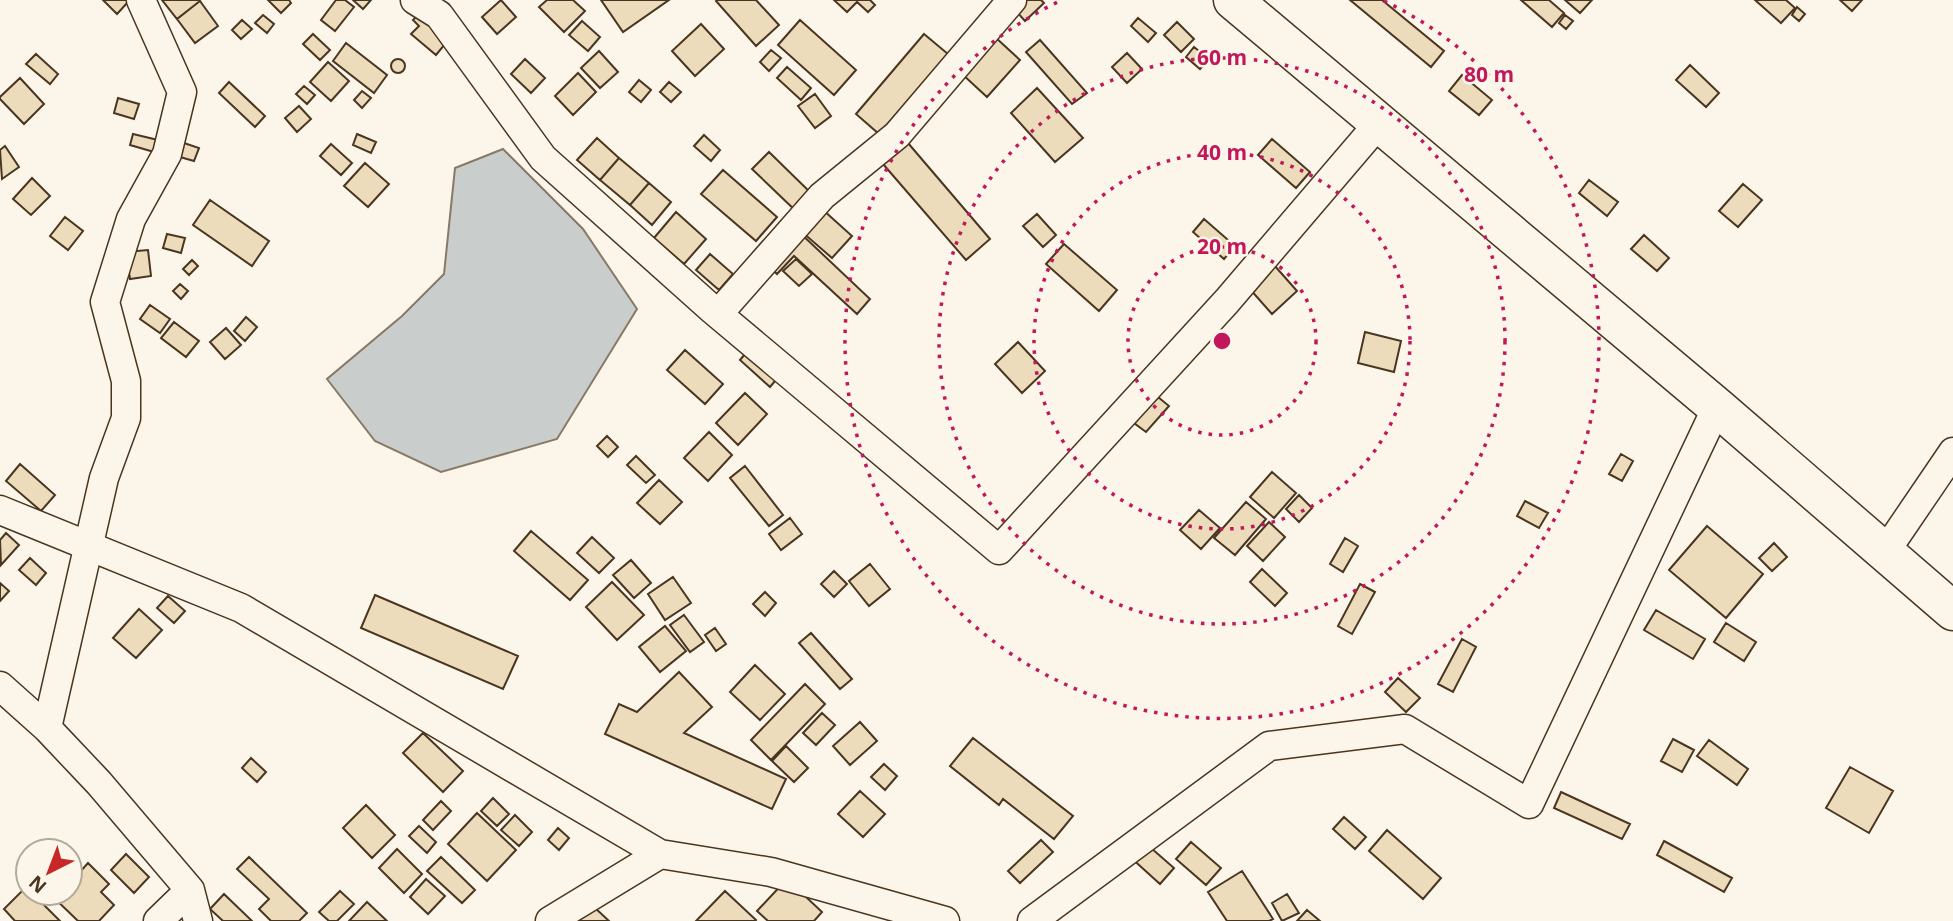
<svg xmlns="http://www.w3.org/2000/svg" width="1953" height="921" font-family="'Open Sans',sans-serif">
<rect width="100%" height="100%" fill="#fbf6e9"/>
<path fill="#c9cecd" stroke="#887966" stroke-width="2" d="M503,149l80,80 54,80 -80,130 -116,33 -66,-31 -48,-62 75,-63 42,-42 11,-106z"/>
<path fill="#ecdcbc" stroke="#4a3520" stroke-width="2" d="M103,0h24l1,2 -11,12z
M162,0h37l1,1 -23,18z
M268,0h21l2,3 -10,10z
M336,0h9l9,7 -19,24 -14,-11z
M353,0h18l-8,9z
M501,0l15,17 -19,17 -15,-17z
M547,0h26l12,11 -21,21 -25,-25z
M601,0h68l-46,32z
M717,0h39l23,25 -23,21 -40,-45z
M834,0h36l5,5 -7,7 -11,-10 -10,10z
M1026,0h15l3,3 -19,18 -10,-11z
M1350,0h32l62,51 -13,16z
M1521,0h28l15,13 -12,14z
M1565,0h27l-12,13z
M1755,0h31l9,8 -14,15z
M1840,0h22l-10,11z
M200,1l18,25 -23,17 -18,-24z
M1797,7l8,7 -6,7 -7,-6z
M420,13l30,25 -14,17 -25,-21 8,-8 -6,-6z
M263,15l11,9 -7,9 -12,-10z
M1565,15l8,6 -7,8 -7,-6z
M1138,18l18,15 -8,9 -17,-16z
M242,20l10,9 -11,10 -9,-9z
M800,20l56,50 -22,25 -56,-50z
M582,21l18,16 -12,14 -19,-16z
M1177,22l17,17 -13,13 -17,-17z
M701,24l23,25 -29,27 -23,-25z
M313,34l17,16 -10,10 -17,-16z
M924,34l24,20 -69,80 -23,-20z
M995,37l25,23 -33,37 -25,-23z
M1040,40l47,53 -15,11 -46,-52z
M346,43l41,32 -13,18 -41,-32z
M1194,47l15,12 -9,10 -14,-12z
M771,50l10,8 -12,13 -9,-9z
M599,51l19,21 -18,16 -19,-20z
M1127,53l15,16 -15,14 -15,-16z
M36,54l22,20 -8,10 -24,-20z
M525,59l20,19 -14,15 -20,-19z
M391 66a7 7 0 1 1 14 0a7 7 0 1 1-14 0Z
M328,62l21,19 -18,20 -21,-19z
M1690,65l29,28 -13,14 -30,-27z
M787,67l24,21 -10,12 -24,-22z
M578,73l18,19 -23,23 -18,-19z
M1462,75l30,25 -13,15 -30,-24z
M20,78l24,26 -20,20 -24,-25v-2z
M639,80l12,10 -10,12 -12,-10z
M229,82l36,34 -10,11 -36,-34z
M669,82l12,10 -10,10 -11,-10z
M304,86l11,9 -8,9 -11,-10z
M1037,88l46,50 -28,24 -44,-49z
M362,91l9,7 -9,10 -8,-8z
M815,94l16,22 -16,12 -17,-22z
M118,98l21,6 -5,15 -20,-6z
M299,106l12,13 -14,13 -12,-14z
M133,134l25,6 -4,12 -24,-7z
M357,134l19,8 -5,11 -18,-8z
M704,135l16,15 -9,11 -17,-15z
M597,138l22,20 -19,22 -23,-20z
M1272,139l38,33 -14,16 -38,-33z
M184,143l15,5 -5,13 -14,-4z
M908,143l82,96 -24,21 -83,-96z
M331,144l21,19 -11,12 -21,-19z
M5,146l14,21 -17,12 -2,-29z
M769,152l45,44 -16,17 -46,-44z
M619,158l30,25 -19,22 -30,-25z
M365,163l24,21 -21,23 -24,-21z
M723,170l54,47 -21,24 -55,-47z
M32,178l18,18 -19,19 -18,-16z
M1589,180l29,22 -11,14 -28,-23z
M649,183l22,19 -19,23 -22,-20z
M1743,184l19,16 -24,27 -19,-16z
M210,200l59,41 -17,25 -59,-41z
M822,209l30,27 -20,22 -30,-26z
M676,212l30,27 -22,25 -30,-26z
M1037,214l19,21 -13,12 -20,-21z
M65,217l18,14 -15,19 -18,-14z
M1204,219l31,27 -11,13 -31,-27z
M798,231l72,68 -13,15 -63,-58 -17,18 -11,-10z
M167,234l18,4 -4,15 -18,-5z
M1644,235l25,23 -12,13 -26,-22z
M1064,244l53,46 -18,21 -53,-47z
M148,250l3,26 -21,3 -4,-27z
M710,254l23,20 -14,16 -23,-20z
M796,259l16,15 -13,12 -16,-15z
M192,260l6,6 -9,9 -6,-6z
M1274,265l23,26 -25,23 -23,-26z
M180,284l8,7 -7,8 -8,-8z
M150,305l20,14 -10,14 -20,-14z
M246,317l11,10 -12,14 -11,-10z
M174,322l25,19 -13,16 -25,-19z
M226,328l15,17 -16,14 -15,-17z
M1365,332l36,9 -7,31 -36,-9z
M1018,342l27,29 -23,22 -27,-29z
M750,348l31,26 -11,13 -30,-27z
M685,350l38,34 -18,20 -38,-34z
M745,393l22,21 -29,31 -22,-22z
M1158,397l11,9 -23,26 -12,-9z
M709,432l23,23 -24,26 -24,-23z
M607,436l11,11 -10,10 -11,-11z
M1621,454l12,7 -11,20 -13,-7z
M636,456l19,19 -9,8 -19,-18z
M20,464l35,31 -14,16 -35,-30z
M745,466l38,49 -14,11 -39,-48z
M1272,472l24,21 -22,25 -24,-21z
M659,480l23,22 -22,22 -23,-21z
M1299,495l13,13 -13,14 -13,-13z
M1525,501l23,12 -9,15 -22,-12z
M1246,502l20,17 -31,36 -21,-17z
M1199,510l21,18 -19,21 -21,-19z
M790,518l12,16 -21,16 -12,-16z
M1269,522l16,15 -22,24 -16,-15z
M1707,526l56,48 -37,44 -57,-48z
M531,531l57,49 -18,20 -56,-49z
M6,533l13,12 -18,20 -1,-25z
M592,537l22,21 -15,15 -22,-20z
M1345,538l13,8 -15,26 -13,-8z
M1774,543l13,14 -15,14 -13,-13z
M30,558l16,15 -10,12 -17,-15z
M631,560l20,23 -17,15 -21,-23z
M870,564l20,25 -21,17 -20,-25z
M1262,569l25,24 -12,13 -25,-24z
M834,571l13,13 -13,13 -13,-13z
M673,577l18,26 -26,17 -17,-26z
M612,582l32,33 -27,25 -31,-33z
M0,583l9,8 -9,10z
M1360,584l15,8 -23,42 -14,-8z
M765,592l11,11 -11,13 -12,-12z
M375,595l143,61 -15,33 -142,-61z
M168,596l17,15 -11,12 -17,-15z
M139,609l23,21 -26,28 -23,-20z
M1656,610l49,29 -12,20 -49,-29z
M684,615l20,27 -14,10 -20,-27z
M1726,623l30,19 -12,19 -30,-19z
M665,626l21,25 -26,21 -21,-25z
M715,628l11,16 -10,7 -11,-16z
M811,633l41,46 -12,10 -41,-46z
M1462,639l14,8 -23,45 -15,-8z
M755,665l30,29 -25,26 -30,-28z
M679,672l33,35 -28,26 102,46 -14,30 -167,-75 14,-30 18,8z
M1398,678l22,20 -14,14 -21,-20z
M805,684l20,20 -54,56 -20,-20z
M822,713l13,12 -19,20 -13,-12z
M860,722l17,19 -27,24 -17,-19z
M423,733l40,38 -20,21 -40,-39z
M973,738l100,78 -19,23 -51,-40 -4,6 -49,-39z
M1673,739l21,11 -12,22 -21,-11z
M1709,740l39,29 -11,16 -40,-29z
M786,746l22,22 -14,14 -22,-21z
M251,758l15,14 -9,10 -15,-14z
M884,764l13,12 -12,14 -14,-13z
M1850,767l43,24 -24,42 -43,-25z
M860,791l25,23 -22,23 -25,-23z
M1561,792l69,32 -8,15 -68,-31z
M493,798l16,16 -12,12 -16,-15z
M441,801l10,10 -18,19 -10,-10z
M366,805l29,30 -23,23 -29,-30z
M477,813l39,37 -29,31 -39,-37z
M515,815l17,17 -13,14 -18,-16z
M1344,817l22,20 -11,12 -22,-20z
M419,826l17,16 -9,11 -18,-17z
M558,828l11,10 -10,12 -11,-10z
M1387,830l54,48 -18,21 -54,-48z
M1041,840l12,12 -33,31 -12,-12z
M1143,841l31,27 -14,16 -31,-28z
M1664,841l68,37 -8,14 -67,-37z
M1191,842l30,26 -15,17 -30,-26z
M397,849l25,25 -18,19 -25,-25z
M126,854l23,23 -15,16 -23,-23z
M249,857l58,56 -8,8h-28l-12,-12 10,-10 -32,-30z
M441,857l34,33 -13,13 -35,-32z
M70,862l10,10 8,-9 21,21 -8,8 13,13 -15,16h-21l-29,-28h21z
M1242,871l31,48 -4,2h-42l-19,-29z
M426,879l19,17 -17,18 -18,-17z
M787,879l35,33 -8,9h-46l-11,-10z
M26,887l2,6h4l28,28h-45l-11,-12z
M340,891l14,13 -17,17h-8l-10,-9z
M725,891l31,29 -1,1h-59z
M224,894l28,27h-29l-13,-12z
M1287,894l12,19 -17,8 -10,-18z
M367,902l20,19h-38z
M593,906l16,15h-31z
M1307,910l13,11h-23z"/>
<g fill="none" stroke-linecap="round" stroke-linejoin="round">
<defs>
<path id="minor" d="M415,0l24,15 104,143 170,152 286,240 228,-249 152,-178
M718,314l104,-118 75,-61 115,-135
M0,510l241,98 419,246 111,18 174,49
M1885,552l68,-100
M0,686l47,42 52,55 91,107 8,31
M47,728l57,-250 22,-60v-37l-21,-79 26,-83 36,-65 15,-62 -41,-92
M158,921l32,-31
M550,921l110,-67
M1032,921l237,-175 136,-17 124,75 188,-397"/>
<path id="primary" d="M1233,0l484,407 236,204"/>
</defs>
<use href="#minor" stroke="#4a3520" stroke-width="31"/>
<use href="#primary" stroke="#4a3520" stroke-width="41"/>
<use href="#minor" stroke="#fbf6e9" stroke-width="28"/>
<use href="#primary" stroke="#fbf6e9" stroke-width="38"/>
</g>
<g fill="none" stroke="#c2185b" stroke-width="3.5" stroke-dasharray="3.5 7">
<circle cx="1222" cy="341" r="94"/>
<circle cx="1222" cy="341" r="188"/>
<circle cx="1222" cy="341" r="283"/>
<path d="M1384 1A377 377 0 1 1 1060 1"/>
</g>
<circle cx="1222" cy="341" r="10" fill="#c2185b" stroke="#fbf6e9" stroke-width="3.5"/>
<g font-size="21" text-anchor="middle" font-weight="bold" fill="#c2185b" stroke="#fbf6e9" stroke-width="5" stroke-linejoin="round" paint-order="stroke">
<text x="1222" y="65">60 m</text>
<text x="1489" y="82">80 m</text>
<text x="1222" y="160">40 m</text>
<text x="1222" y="254">20 m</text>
</g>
<g transform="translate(49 872) rotate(222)"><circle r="33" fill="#fbf6e9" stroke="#b4a999" stroke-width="2"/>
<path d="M0-5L12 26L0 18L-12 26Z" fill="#c62828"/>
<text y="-10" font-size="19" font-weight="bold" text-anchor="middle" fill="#4a3520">N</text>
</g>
</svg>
